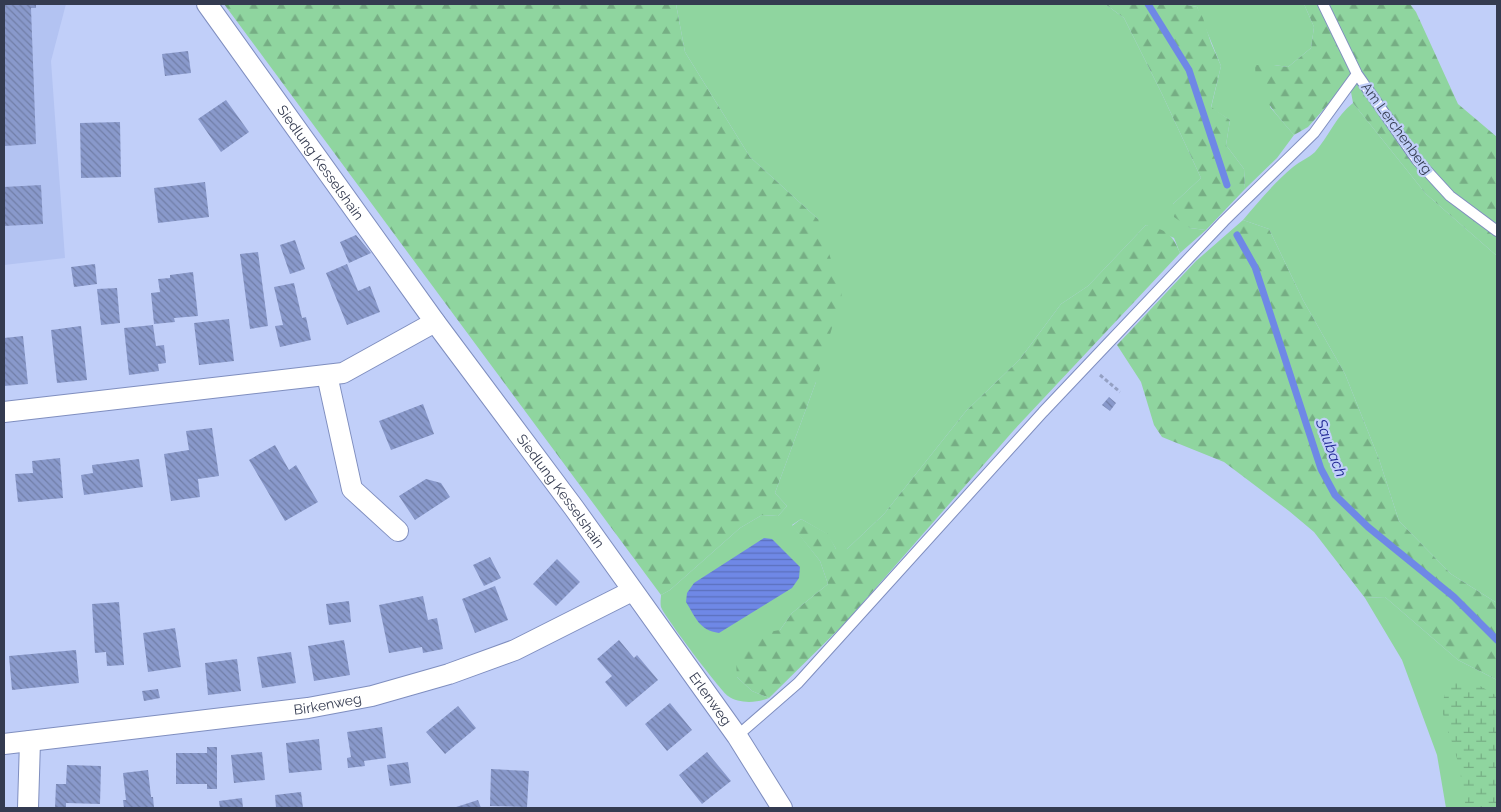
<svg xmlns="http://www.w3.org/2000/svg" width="1501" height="812" font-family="Raleway,sans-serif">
<defs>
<pattern id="forest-firs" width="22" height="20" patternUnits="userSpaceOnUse" patternTransform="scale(1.25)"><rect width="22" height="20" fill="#8fd59f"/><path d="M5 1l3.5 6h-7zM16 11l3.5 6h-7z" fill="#76ae84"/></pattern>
<pattern id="wetland-marsh" width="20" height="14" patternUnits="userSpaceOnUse" patternTransform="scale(1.25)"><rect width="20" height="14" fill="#8fd59f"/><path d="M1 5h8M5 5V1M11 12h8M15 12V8" fill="none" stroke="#76ae84"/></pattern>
<pattern id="water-rules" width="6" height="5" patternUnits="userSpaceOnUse" patternTransform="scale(1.25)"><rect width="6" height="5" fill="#6f88e6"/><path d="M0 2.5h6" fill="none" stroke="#5c70bd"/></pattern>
<pattern id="building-back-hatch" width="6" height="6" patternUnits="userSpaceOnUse" patternTransform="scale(1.25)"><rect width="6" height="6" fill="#8999cb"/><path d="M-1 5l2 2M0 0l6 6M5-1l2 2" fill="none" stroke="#717ea7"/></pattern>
</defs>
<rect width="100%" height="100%" fill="#c1cff9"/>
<path fill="#b3c3f2" d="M4,4h62l-15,57 14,197 -61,7z"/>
<path fill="#8fd59f" d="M676,4h429l19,14 38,76 39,84 -28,26 17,24 16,2 -26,23 -6,-15 -28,-13 -58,61 -27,18 -41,55 -54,52 -82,103 -37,35h-11l-9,-15 -26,-15 -9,6 28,36 8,23 -36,29 -12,17 -43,32v15l15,14 17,7c-12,5 -30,6 -41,-2 -8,-6 -64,-80 -67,-89 -1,-4 0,-9 0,-12l9,-5 70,-62 22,-13 16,1 9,-10 -12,-13 41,-111 2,-163 -68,-62 -65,-105z
M1182,4h122l10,23 -3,21 -23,19 -14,-2 -4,42 24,28 -17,23 -32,31 -1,-20 -18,-24 4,-25 -19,-12 10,-42 -24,-59z
M1353,103l73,91 71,62v347l-46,-29 -52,-53 -20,-62 -34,-85 -42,-74 -34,-71 -26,-9c16,-19 31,-37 50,-53 7,-6 16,-9 22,-15 14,-16 21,-36 38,-49z
M1385,597l73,63 39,20v128h-51l-9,-53 -35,-95 -37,-62z"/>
<path fill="url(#forest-firs)" d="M224,4h452l9,48 65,105 68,62 24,75 -26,88 -41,111 12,13 -9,10 -16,-1 -22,13 -70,62 -9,5z
M1105,4h77l15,3 6,11 8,25 10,23 -10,41 19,13 -4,25 18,24 1,20 -39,41 -16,-2 -16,-11 -1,-13 28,-26 -39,-84 -38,-76z
M1304,4h106l6,8 42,92 39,33v119l-71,-62 -73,-91 -4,-22 -41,46 -14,8c-17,-20 -39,-42 -39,-70h19l14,2 23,-19 3,-21z
M1243,220l26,9 34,71 42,74 34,85 20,62 52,53 46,29v77l-39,-20 -73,-63 -20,1 -51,-66 -25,-21 -65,-49 -62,-25 -8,-12 -13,-43 -24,-37 79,-84z
M1146,225c20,5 26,8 34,28l-166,177 -169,193 -76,75 -17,-7 -15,-14 -1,-15 9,-13 23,-17 12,-2 12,-17 36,-29 -8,-23 -28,-35 9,-7 27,15 8,15h11l37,-35 82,-103 54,-52 41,-55 27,-18z"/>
<path fill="url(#wetland-marsh)" d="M1472,681l25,15v112h-31c-3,-17 -5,-36 -10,-53 -7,-27 -24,-47 -4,-73z"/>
<path fill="url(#water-rules)" d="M764,538l8,1 28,28 -1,11 -7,10 -73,45c-20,-3 -23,-15 -33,-31l1,-9 7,-10z"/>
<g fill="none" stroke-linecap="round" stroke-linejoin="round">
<path stroke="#6f88e6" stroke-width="7" d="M1148,4l41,66 38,115
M1237,235l18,32 66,202 14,26 33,32 86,70 43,43"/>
</g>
<path fill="url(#building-back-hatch)" d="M4,4h32v4h-5l5,136 -31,2z
M188,51l3,22 -26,3 -3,-22z
M226,100l23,32 -28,20 -23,-33z
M120,122l1,55 -40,1 -1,-55z
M205,182l4,35 -51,6 -4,-35z
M41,185l2,39 -39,2v-39z
M356,235l15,18 -22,10 -9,-21z
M295,240l10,29 -15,5 -10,-29z
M258,252l10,74 -18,3 -10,-75z
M95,264l2,20 -23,3 -3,-20z
M347,264l11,27 12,-5 10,26 -33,13 -21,-52z
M193,272l5,44 -24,2 1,4 -21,2 -3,-31 9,-1 -2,-13 12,-1v-3z
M294,283l8,35 4,-1 5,23 -31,7 -5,-21 8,-1 -9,-38z
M117,288l3,35 -19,2 -4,-36z
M229,319l5,42 -35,4 -5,-42z
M153,325l3,21 8,-1 2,18 -8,1 1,7 -30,4 -5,-47z
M81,326l6,54 -30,3 -6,-53z
M23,336l5,48 -24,2v-48z
M1109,397l7,6 -6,8 -8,-6z
M423,404l11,30 -43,16 -12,-29z
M212,428l7,48 -21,3 2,18 -29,4 -7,-47 25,-4 -3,-19z
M275,445l14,25 7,-5 22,37 -33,19 -36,-61z
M60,458l3,40 -45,4 -3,-28 18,-1 -1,-12z
M139,459l4,28 -59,8 -3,-20 12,-2 -1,-8z
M426,479l15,4 9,14 -35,23 -16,-24z
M490,557l11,21 -17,8 -11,-21z
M557,559l23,23 -24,24 -23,-22z
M495,586l13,34 -33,13 -13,-34z
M423,596l5,24 9,-2 6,31 -20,4 -1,-6 -33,6 -10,-48z
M349,601l2,21 -22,3 -3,-21z
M119,602l5,63 -17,1 -1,-14 -11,1 -3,-49z
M175,628l6,39 -33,5 -5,-39z
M344,640l6,35 -36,6 -6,-35z
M619,640l15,18 3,-3 21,25 -32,27 -21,-25 7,-6 -15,-17z
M76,650l3,33 -67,7 -3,-34z
M291,652l5,31 -34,5 -5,-31z
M237,659l4,32 -33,4 -3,-32z
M158,689l2,9 -16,3 -2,-10z
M670,703l22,27 -25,21 -22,-27z
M458,706l18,22 -31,26 -19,-22z
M382,727l4,31 -22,3 1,5 -17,2 -1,-10 4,-1 -4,-25z
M319,739l3,31 -33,3 -3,-30z
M207,747h10v42h-10v-5h-31v-31h31z
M262,752l3,28 -31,3 -3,-28z
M707,752l24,29 -29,23 -23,-29z
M408,762l3,21 -21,3 -3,-21z
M67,765l34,1 -1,38 -34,-1v5h-11l1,-24h10z
M491,769l38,2 -2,36 -37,-1z
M148,770l3,27h2l1,11h-30l-1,-8h3l-3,-27z
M301,792l2,16h-27l-1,-13z
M242,798l1,10h-23l-1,-7z
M478,800l3,8h-28z"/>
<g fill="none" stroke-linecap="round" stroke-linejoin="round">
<defs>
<path id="service" d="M1323,4l34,70 60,86 33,36 47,35
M737,736l61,-53 245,-271 181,-191 90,-88 43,-59"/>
<g id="minor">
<path id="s1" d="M207,4l228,318 139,186 163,228 45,72"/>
<path d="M327,375l25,114 46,42"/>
<path d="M4,412l339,-39 92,-51"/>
<path id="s2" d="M4,744l304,-36 64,-12 77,-22 66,-24 117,-59"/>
<path d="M28,808l2,-67"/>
</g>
</defs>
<use href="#service" stroke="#7f8ebf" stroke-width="12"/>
<use href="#minor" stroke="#7f8ebf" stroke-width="22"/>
<path stroke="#94a0c3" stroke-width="3" stroke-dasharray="4 2.5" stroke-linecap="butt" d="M1100,375l20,17"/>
<use href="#service" stroke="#fff" stroke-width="10"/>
<use href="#minor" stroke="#fff" stroke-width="20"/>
</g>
<g text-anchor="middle" stroke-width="4.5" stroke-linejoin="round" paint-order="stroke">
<g font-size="14" fill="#343b50" stroke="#c1cff9">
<text transform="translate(1397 128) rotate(54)" y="5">Am Lerchenberg</text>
<text dy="5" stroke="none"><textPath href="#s1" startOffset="195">Siedlung Kesselshain</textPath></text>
<text dy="5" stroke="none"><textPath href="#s1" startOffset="602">Siedlung Kesselshain</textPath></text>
<text dy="5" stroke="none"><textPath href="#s1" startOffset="858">Erlenweg</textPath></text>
<text dy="5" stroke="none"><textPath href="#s2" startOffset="326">Birkenweg</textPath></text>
</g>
<g font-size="15" font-style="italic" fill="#212895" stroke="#c1cff9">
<text transform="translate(1331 448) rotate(69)" y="5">Saubach</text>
</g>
</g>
<rect width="1501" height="812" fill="none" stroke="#343b50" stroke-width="10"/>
</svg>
